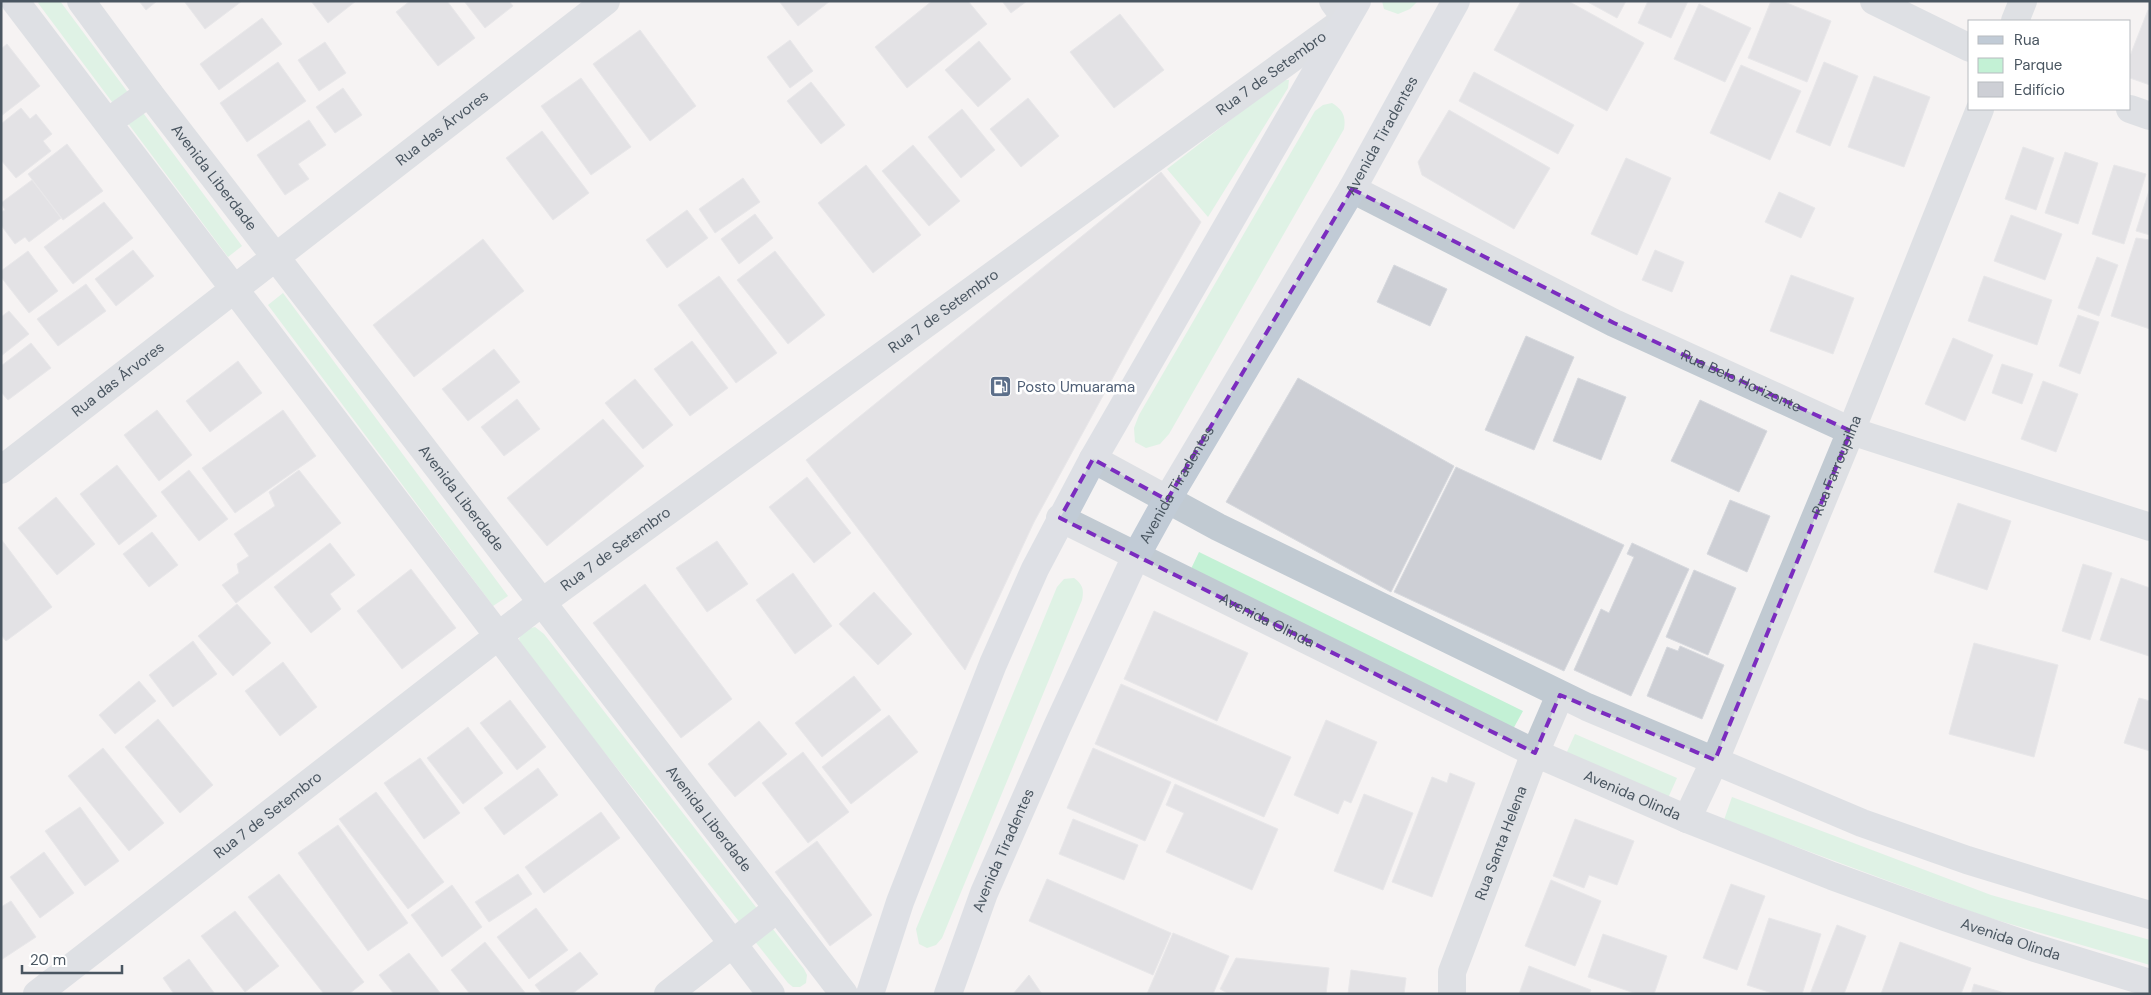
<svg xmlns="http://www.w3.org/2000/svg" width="2151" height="995" font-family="'DM Sans',sans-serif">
<rect width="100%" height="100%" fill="#f5f3f3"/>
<path fill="#c3f1d5" d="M41,1h19l182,245 -14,11 -190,-254z
M1382,1h36l-8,8 -12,5 -14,-5z
M1282,80h7l-1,8 -80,129 -41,-48z
M1332,103c11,7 14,13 12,26l-175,305 -9,10 -14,4 -11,-6 -1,-14 5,-13 176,-304 8,-6z
M283,293l225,303 -15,10 -225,-301z
M1199,552l324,159 -11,20 -322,-160z
M1074,578c9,7 10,11 8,22l-140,338 -6,7 -9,3 -8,-4 -3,-15 141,-342 7,-8z
M535,627l9,7 260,335 3,6 -1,8 -6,4h-7l-5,-4 -266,-334 -3,-10 4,-9z
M1575,734l102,44 -9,20 -102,-44z
M1732,797l259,98 159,45v25l-167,-49 -259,-96z"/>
<path fill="#cdcfd5" stroke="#d7d9de" d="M139,1h18l-11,9z
M184,1h58l-37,28z
M311,1h45l-28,22z
M410,1h37l28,37 -37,28 -42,-54z
M464,1h45l4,5 -28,22z
M779,1h51l-32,25z
M932,1h36l19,23 -80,64 -32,-41z
M1002,1h25l-16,12z
M1521,1h47l76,42 -37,68 -113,-61z
M1586,1h40l-9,17z
M1648,1h40l-17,37 -33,-15z
M1771,1h11l49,20 -24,61 -59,-24z
M1699,4l52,24 -26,54 -51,-23z
M2148,10l2,1v74l-20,-7v-22z
M1120,14l44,56 -50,38 -44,-56z
M262,18l20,26 -63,46 -19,-26z
M640,30l56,76 -46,35 -57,-77z
M790,40l23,31 -23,17 -23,-31z
M979,41l32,38 -33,28 -33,-37z
M325,42l21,31 -27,18 -21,-31z
M7,44l33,42 -39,30v-67z
M278,62l28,39 -59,41 -27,-39z
M1824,62l34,14 -28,70 -34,-14z
M1741,65l60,26 -31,69 -60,-27z
M1474,72l100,53 -16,29 -99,-53z
M1874,76l56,21 -26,70 -56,-20z
M581,78l50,69 -40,28 -50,-69z
M811,82l34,43 -24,19 -34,-43z
M343,88l19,27 -27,18 -19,-26z
M1028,98l31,38 -38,31 -31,-38z
M21,108l9,11 6,-5 16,20 -9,7 8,10 -35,27 -15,-18v-36z
M962,109l33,41 -34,28 -33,-41z
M1449,110l101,58 -36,61 -92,-54 -4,-13z
M309,120l17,25 -28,19 11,15 -24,16 -28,-40z
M542,131l47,62 -36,27 -47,-62z
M67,144l36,47 -40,29 -35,-46z
M913,145l47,56 -31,25 -47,-55z
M2023,147l31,11 -18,52 -31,-11z
M2065,152l33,11 -20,61 -33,-11z
M1626,158l45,20 -34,77 -46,-21z
M866,165l55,70 -48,38 -55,-70z
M2114,165l32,9 -22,70 -32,-10z
M1161,172l40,50 -67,117 -100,183 -69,148 -159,-210z
M743,178l17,24 -45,31 -16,-24z
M32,180l29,38 -32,24 -4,-5 -10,7 -14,-19v-13l4,-2 -4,-7z
M2150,188v47l-14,-4z
M1779,192l36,16 -14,30 -36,-16z
M104,202l29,36 -60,46 -29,-37z
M687,210l21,28 -41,30 -21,-28z
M755,214l18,24 -34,26 -18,-25z
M2011,215l51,19 -17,46 -51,-19z
M2136,238l14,2v89l-39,-13z
M483,239l41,52 -110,86 -41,-52z
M133,250l21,26 -38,30 -21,-27z
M1655,250l29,12 -12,30 -30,-12z
M28,251l30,40 -29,22 -28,-36v-6z
M775,251l50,64 -37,29 -51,-64z
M2097,257l21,8 -19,51 -21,-8z
M1394,265l53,24 -17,37 -53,-24z
M1791,275l63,23 -21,56 -63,-23z
M719,276l58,77 -41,30 -58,-78z
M1984,276l68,24 -15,45 -69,-24z
M86,284l20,27 -48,35 -21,-27z
M9,311l20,23 -28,22v-39z
M2078,315l21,7 -19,52 -21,-8z
M1526,336l48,21 -40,93 -49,-20z
M1953,338l40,17 -28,66 -40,-17z
M692,341l36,47 -38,28 -36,-47z
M31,343l20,25 -43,32 -7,-8v-26z
M494,349l26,33 -52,39 -26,-32z
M238,361l24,32 -52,39 -24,-31z
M2002,364l31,10 -11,30 -30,-11z
M1298,378l156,88 -63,126 -165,-90z
M1578,378l48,19 -25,63 -48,-19z
M635,379l38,46 -30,24 -38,-46z
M2043,381l35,13 -22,58 -35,-13z
M517,399l23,30 -36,27 -23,-29z
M1700,400l67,31 -28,61 -68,-31z
M157,410l35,45 -33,26 -35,-46z
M283,410l33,46 -81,57 -33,-45z
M603,419l41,47 -97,80 -40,-48z
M117,465l40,51 -38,29 -39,-51z
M1456,467l168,78 -60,126 -170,-79z
M189,470l39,49 -29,22 -38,-49z
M299,470l42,53 -105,80 -14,-18 17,-12 -2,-9 12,-8 -15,-22 41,-28 -6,-14z
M807,477l44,56 -37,30 -45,-56z
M56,497l39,47 -38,31 -39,-47z
M1730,500l40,16 -23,56 -40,-18z
M1958,503l53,18 -24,69 -53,-18z
M152,532l26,33 -29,22 -26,-33z
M1,539l51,68 -46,34 -5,-6z
M717,541l31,43 -41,28 -31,-44z
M330,543l25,32 -25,19 11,15 -30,24 -37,-46z
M1632,543l57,26 -58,127 -57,-26 27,-61 8,4 25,-56 -7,-3z
M2083,564l29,9 -22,67 -28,-9z
M411,569l45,59 -54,41 -45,-58z
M1694,570l42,18 -28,67 -42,-18z
M793,573l39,53 -37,28 -39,-54z
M2121,578l29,10 -1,68 -49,-16z
M645,584l87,115 -51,39 -88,-115z
M874,592l38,42 -34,31 -39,-41z
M237,604l34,39 -38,33 -35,-40z
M1154,611l94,42 -31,68 -93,-42z
M193,641l24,33 -44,33 -24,-32z
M1974,643l84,22 -24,92 -85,-23z
M1680,646l44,19 -22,54 -55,-23 20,-49 11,4z
M283,662l34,45 -37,29 -35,-45z
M854,676l27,34 -59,47 -27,-34z
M139,681l17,20 -41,33 -16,-19z
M1121,684l170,73 -27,60 -169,-73z
M2139,698l11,3v50l-26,-8z
M510,700l36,47 -29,23 -37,-47z
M889,715l29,37 -67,52 -29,-37z
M158,719l55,66 -33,28 -55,-66z
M1326,720l51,22 -26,61 -7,-3 -6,14 -44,-19z
M759,721l28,33 -52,43 -27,-33z
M468,727l35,46 -40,31 -36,-46z
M103,748l61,75 -35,28 -61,-75z
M1093,748l78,34 -26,59 -78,-33z
M803,752l46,60 -41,31 -46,-60z
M420,758l40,55 -36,26 -40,-56z
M538,768l20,27 -54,40 -20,-27z
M1450,773l25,10 -43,114 -40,-15 40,-105 15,6z
M1175,784l103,45 -26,61 -86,-38 18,-39 -18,-8z
M376,792l68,90 -36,27 -69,-90z
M1364,794l49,19 -30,77 -49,-19z
M80,807l39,54 -34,25 -40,-55z
M601,812l19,26 -76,55 -19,-26z
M1073,819l65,26 -14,35 -65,-26z
M1575,819l59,22 -17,44 -28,-10 -5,13 -31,-12z
M338,825l70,98 -40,28 -70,-98z
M817,841l55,74 -42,31 -55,-74z
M44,852l30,41 -34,25 -30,-41z
M279,874l85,108 -15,12h-25l-76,-97z
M518,874l14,20 -43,28 -14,-20z
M1047,879l124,54 -18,42 -124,-54z
M1551,880l50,21 -26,65 -50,-20z
M1731,884l34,12 -28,74 -34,-12z
M452,885l30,42 -40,30 -31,-42z
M11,901l25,36 -35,23v-53z
M536,908l32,42 -39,29 -32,-42z
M235,911l44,55 -34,26 -44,-56z
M1769,918l52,16 -19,60h-27l-28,-9z
M1837,925l29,11 -22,58h-34z
M1173,933l56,23 -16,38h-66z
M1603,934l64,22 -13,38h-17l-49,-17z
M485,942l41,52h-56l-19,-24z
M1900,942l71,26 -10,26h-80z
M580,952l18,22 -26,20h-30l-7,-9z
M409,953l32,41h-47l-15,-19z
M1236,958l93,10 -3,26h-97l-9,-5z
M189,959l26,35h-41l-11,-16z
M1529,966l62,24 -2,4h-70z
M1351,970l55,8 -2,16h-56z
M1029,975l13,19h-29z
M1974,984l34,10h-37z"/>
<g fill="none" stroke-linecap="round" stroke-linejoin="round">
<g stroke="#c1cad2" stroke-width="28">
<path d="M1874,1l96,47"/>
<path d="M2015,21l8,-20"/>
<path d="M2130,109l20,7"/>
<path id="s1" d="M1352,189l262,134 237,108 299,96"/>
<path id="s2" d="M1,470l605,-469"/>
<path id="s3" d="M1687,819l28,-59 136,-329 129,-322"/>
<path id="s4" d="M37,994l504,-391 805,-584 -13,-18"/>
<path d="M668,994l110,-86"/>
<path id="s5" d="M1452,994v-22l83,-219 25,-58"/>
</g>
<g stroke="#c1cad2" stroke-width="28">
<path d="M15,1l756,993"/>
<path id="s6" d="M81,1l68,92 695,901"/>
<path d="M108,122l41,-29"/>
<path d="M1093,459l125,68 369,180 275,116 105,37 107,33 76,22"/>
<path id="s7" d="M1060,518l475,235 152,66 145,57 113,41 90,31 115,35"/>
</g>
<g stroke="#c1cbd6" stroke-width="28">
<path d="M870,994l30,-92 93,-238 42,-95 58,-110 264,-458"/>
<path id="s8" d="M948,994l36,-101 73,-166 79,-171 31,-56 185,-311 104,-188"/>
</g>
</g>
<path d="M0 0H2151V995H0ZM1352,189l262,134 237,108 -136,329 -155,-65 -25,58 -475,-235 33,-59 74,41z" fill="#f5f3f3" fill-opacity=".55" fill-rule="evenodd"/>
<path fill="none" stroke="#7b2cbf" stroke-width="4" stroke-dasharray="10 6" stroke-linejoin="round" d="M1352,189l262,134 237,108 -136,329 -155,-65 -25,58 -475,-235 33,-59 74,41z"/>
<defs>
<symbol id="fuel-square" viewBox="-11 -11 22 22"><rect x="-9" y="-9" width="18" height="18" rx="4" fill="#5c6f8a" stroke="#fff"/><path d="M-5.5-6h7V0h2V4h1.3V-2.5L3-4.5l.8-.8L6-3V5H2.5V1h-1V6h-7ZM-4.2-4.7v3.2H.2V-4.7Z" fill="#fff"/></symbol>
</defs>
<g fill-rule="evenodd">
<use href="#fuel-square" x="988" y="374" width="25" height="25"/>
</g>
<g text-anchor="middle" stroke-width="5" stroke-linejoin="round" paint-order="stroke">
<g font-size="15" fill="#4a5661" stroke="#fff">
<text dy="5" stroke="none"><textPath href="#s4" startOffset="1540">Rua 7 de Setembro</textPath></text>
<text dy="5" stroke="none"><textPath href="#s2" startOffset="558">Rua das Árvores</textPath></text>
<text dy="5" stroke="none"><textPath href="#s8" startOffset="964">Avenida Tiradentes</textPath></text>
<text dy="5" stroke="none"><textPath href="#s6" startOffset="221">Avenida Liberdade</textPath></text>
<text dy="5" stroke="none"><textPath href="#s4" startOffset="1135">Rua 7 de Setembro</textPath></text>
<text dy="5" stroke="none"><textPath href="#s2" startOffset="148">Rua das Árvores</textPath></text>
<text dy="5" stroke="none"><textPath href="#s1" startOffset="434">Rua Belo Horizonte</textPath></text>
<text dy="5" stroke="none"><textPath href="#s3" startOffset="384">Rua Farroupilha</textPath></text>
<text dy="5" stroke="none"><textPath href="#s8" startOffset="559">Avenida Tiradentes</textPath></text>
<text dy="5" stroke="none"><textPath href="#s6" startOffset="626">Avenida Liberdade</textPath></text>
<text dy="5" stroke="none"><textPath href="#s4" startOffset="730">Rua 7 de Setembro</textPath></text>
<text dy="5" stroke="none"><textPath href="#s7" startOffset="231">Avenida Olinda</textPath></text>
<text dy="5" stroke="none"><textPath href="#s7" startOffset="636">Avenida Olinda</textPath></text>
<text dy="5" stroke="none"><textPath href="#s4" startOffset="292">Rua 7 de Setembro</textPath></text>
<text dy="5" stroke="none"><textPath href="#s6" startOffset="1031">Avenida Liberdade</textPath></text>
<text dy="5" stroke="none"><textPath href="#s5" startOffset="160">Rua Santa Helena</textPath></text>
<text dy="5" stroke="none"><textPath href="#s8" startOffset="154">Avenida Tiradentes</textPath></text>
<text dy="5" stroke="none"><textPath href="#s7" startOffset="1041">Avenida Olinda</textPath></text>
</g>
<g font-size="15" fill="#4e5e75" stroke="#fff" text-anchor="start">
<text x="1017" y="392">Posto Umuarama</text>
</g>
</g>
<rect width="2151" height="995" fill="none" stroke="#4a5661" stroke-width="5"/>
<rect x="1968" y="20" width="162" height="90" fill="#ffffff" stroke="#b7bbc0"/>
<rect x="1978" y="36" width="25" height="8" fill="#c1cbd6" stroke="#b7bbc0"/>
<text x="2014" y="45" font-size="15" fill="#4a5661">Rua</text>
<rect x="1978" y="58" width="25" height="15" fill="#c3f1d5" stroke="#b7bbc0"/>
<text x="2014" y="70" font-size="15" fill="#4a5661">Parque</text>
<rect x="1978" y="82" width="25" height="15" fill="#cdcfd5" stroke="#b7bbc0"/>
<text x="2014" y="95" font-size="15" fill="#4a5661">Edifício</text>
<path d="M22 965v8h100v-8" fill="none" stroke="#4a5661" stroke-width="2.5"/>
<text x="30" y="965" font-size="15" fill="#4a5661" stroke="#ffffff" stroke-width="4" paint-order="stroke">20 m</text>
</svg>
